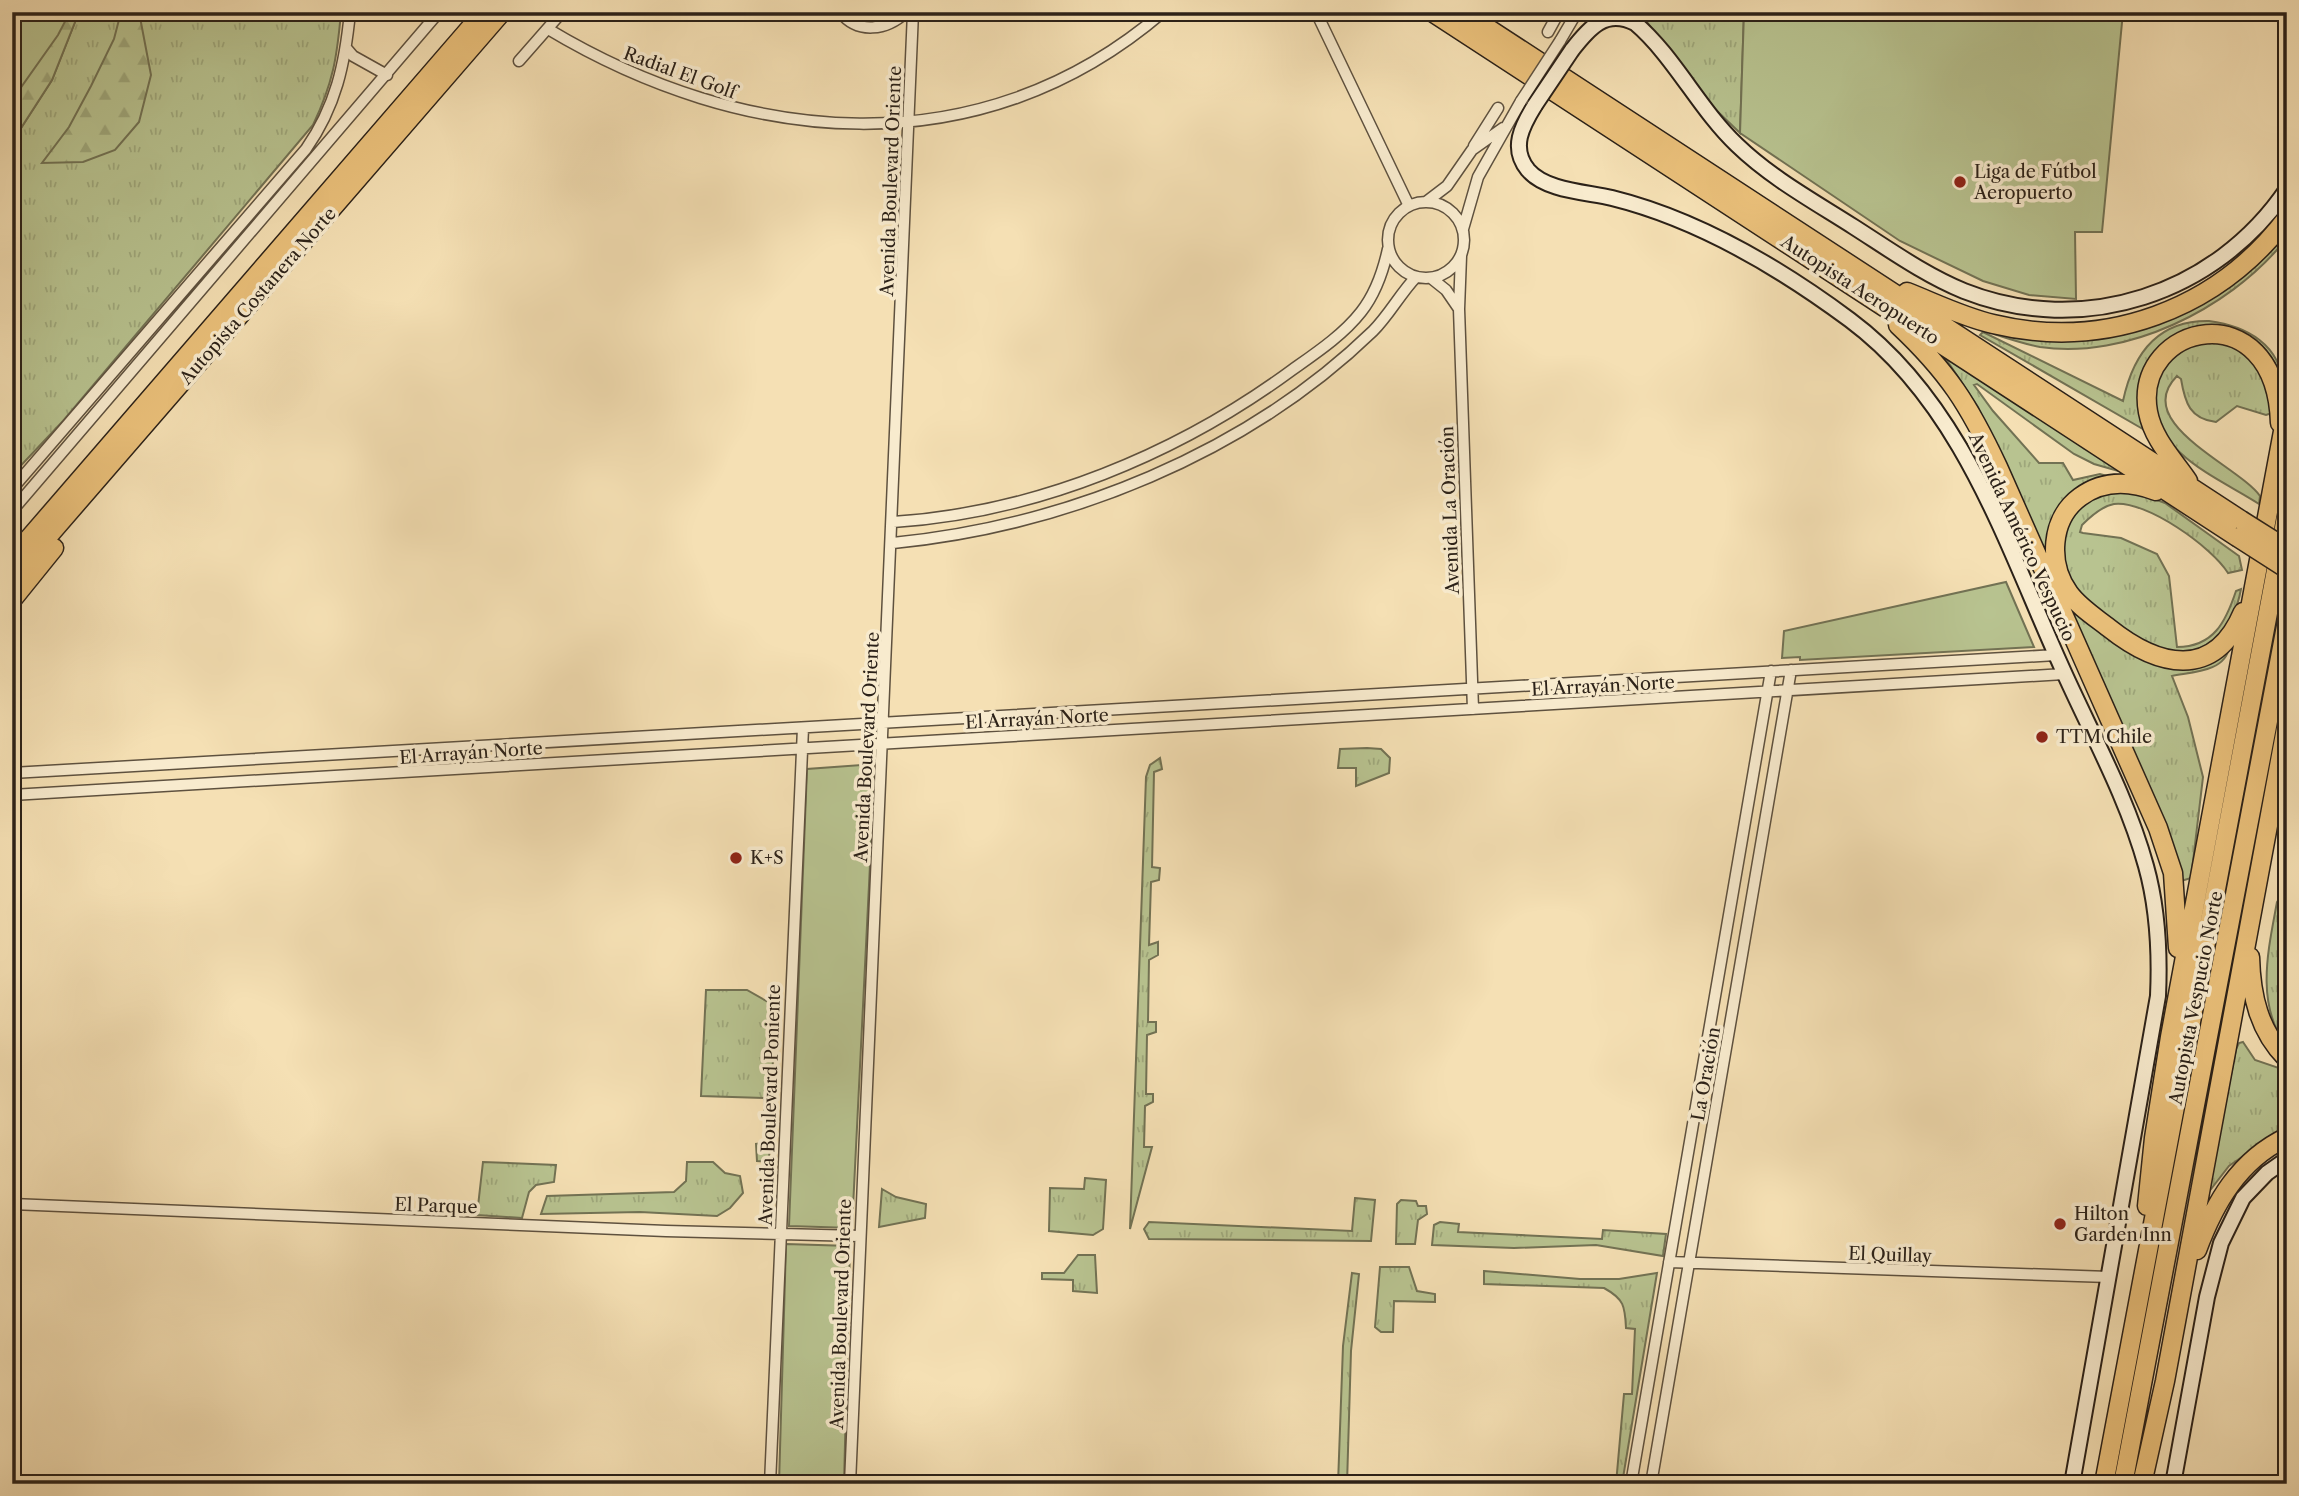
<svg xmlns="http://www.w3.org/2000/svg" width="2299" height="1496" font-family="'Libre Caslon Text',serif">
<defs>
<pattern id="grass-tufts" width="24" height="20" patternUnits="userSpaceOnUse" patternTransform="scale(1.75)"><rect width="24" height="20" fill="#b8c390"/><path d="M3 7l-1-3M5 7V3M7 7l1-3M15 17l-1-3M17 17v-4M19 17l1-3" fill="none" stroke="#9ea77b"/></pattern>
<pattern id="forest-firs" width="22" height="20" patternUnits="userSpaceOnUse" patternTransform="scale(1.75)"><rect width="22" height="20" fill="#b8c390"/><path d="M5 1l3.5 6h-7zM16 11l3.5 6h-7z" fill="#9ea77b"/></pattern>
</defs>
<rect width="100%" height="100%" fill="#f5e0b4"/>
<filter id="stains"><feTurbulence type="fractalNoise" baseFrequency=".00286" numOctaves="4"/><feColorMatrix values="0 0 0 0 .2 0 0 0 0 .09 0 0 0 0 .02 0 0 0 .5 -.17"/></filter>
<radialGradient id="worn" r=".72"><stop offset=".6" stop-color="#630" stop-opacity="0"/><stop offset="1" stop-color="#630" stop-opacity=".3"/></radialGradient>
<path fill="url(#grass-tufts)" stroke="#727254" stroke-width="2" d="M79,12h262c-4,46 -8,71 -28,113l-250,296 -51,54v-333l40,-62z
M1635,12h109l-4,121 -26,-25 -71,-91z
M2287,226v12l-5,6c-54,65 -156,116 -242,103 -16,-3 -31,-8 -46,-13l-6,-6 162,-3z
M2209,321c38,5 72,24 74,65l-43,-51 -79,17 -13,80 -168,-97 3,-3 140,69c10,-47 34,-81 86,-80z
M2197,342l31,1 32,23 12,47 -6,2 -29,-9 -21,16c-26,-3 -31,-19 -35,-43l-4,-3c-47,47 62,90 83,120l-1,8c-40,-26 -105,-50 -105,-106 0,-31 19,-42 43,-56z
M1944,356l185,118 -35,-10 -20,-10 -97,-70 -3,1 19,26 46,52h24l10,17 27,-6 15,4 -20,6 -44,65 -8,4 -65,-146z
M2130,490l35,13 74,53 3,14 -14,3c-16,-26 -82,-73 -114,-69 -12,2 -24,13 -32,21l-2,7 3,1 38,5 36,16 12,22 8,71c37,0 49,-26 59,-56l5,-2c-7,39 -35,71 -76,62 -7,-2 -15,-3 -21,-6 -12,-8 -23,-18 -34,-26 -10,-8 -22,-15 -30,-23 -25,-28 -23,-74 9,-95 12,-8 26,-9 41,-11z
M2074,606l73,53 82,-12c-3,25 -38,25 -57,29l16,41 15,60 -12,101 -10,3 -114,-270z
M1367,748l14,1 9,9 -1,15 -33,13v-18h-18l2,-19z
M1160,758l2,11 -8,3 -2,95 8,1 -1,12 -8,2 -2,63 9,-3v13l-9,5 -1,62h8v10l-9,3 -1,59h7v8l-8,4 -1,41h8l-22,82 16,-452 4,-12z
M2284,891h3v156c-32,-43 -19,-96 -10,-145z
M706,990h41l28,16 -6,156 -12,-1 -1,-17 9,-1 -1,-45 -63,-2z
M2243,1042l12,18 24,8 8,9v49l-58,40 -21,27 28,-144 3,-6z
M483,1162l73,3 -2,17 -18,3 -7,7 -7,26 -45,-3z
M687,1162h26l12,11 15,3 3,17 -13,15 -13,8 -77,-4 -99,2 6,-18 127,-4 12,-11z
M1085,1178l21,2 -3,49 -10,6 -44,-4 1,-43 34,1z
M882,1189l14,8 30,7 -1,14 -46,9z
M1355,1198l20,2 -4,41 -222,-2 -5,-10 5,-7 203,9z
M1401,1200l15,1 2,5h8l1,8 -9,6 -3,24h-19l1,-40z
M1440,1222l19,2 -1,8 144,7 1,-9 63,4 -3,22 -67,-11 -82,3 -82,-3 2,-20z
M1078,1255h17l2,38 -24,-2v-11l-31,-1v-6h22z
M1380,1267h29l8,24 18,3v8l-41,-1 -1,31h-12l-6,-5z
M1484,1271l96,8h39l38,-6 -35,211h-6l8,-90h8l3,-65 -9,-1c-1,-22 -2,-29 -22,-40l-120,-4z
M1352,1273l7,1 -8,77 -4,133h-9l5,-138z"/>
<path fill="url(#forest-firs)" stroke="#727254" stroke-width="2" d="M22,12h57l-27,68 -40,62v-110z
M121,12h18l12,63 -12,47 -24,28 -32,12 -41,1 27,-36 22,-41 23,-47z"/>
<path fill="#b8c390" stroke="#727254" stroke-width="2" d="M12,12h58l-12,23 -46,65z
M1744,12h379l-21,220h-27l1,67 -47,-4 -46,-14 -83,-40 -160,-108z
M2006,582l28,65 -234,13v-3l-18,1 2,-27z
M875,764l-23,464 -63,-2 18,-457z
M786,1244l64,2 -6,238h-65z"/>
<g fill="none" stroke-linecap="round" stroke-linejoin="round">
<defs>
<path id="street" d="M840,12c18,23 47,18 66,0
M1316,12l93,194
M548,29c195,117 431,141 615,-17
M1548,32l11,-20
M1560,41l17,-29
M347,49l6,7 34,19
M519,61l43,-49
M1474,146l24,-38
M1388 240a38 38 0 1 1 76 0a38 38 0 1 1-76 0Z
M1426,202l21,-16 25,-36 31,-22
M1463,229l15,-52 43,-76
M1461,256l-2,53 14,400
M1431,278l15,12 13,19
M12,489l294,-340c30,-43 39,-85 44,-137
M12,511l427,-499
M893,522c143,-9 285,-68 399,-152 24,-17 51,-35 69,-58 15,-19 22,-40 27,-63
M893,543c173,-17 353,-89 480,-212 16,-16 27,-37 43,-54
M12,773l2044,-118
M12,795l2052,-121
M12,1204l654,27 193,5
M1669,1262l440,15
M770,1484l33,-756
M850,1484l63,-1472
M1631,1484l140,-813
M1651,1484l140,-814"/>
<path id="secondary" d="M1572,50c17,-22 34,-42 63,-27 39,33 64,86 102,122 34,33 78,57 117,82 36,23 71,48 110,64 119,47 252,3 323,-102
M1535,105c-13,21 -25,43 -7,65 18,21 59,22 84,28 85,21 168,70 238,122 113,84 156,225 212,348 29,65 65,129 84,198 12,43 14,86 12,130l-86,488
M2173,1484l34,-187 14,-54 22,-45 24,-25 20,-14"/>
<path id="highway" d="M1432,12l805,525
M1463,12l778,508
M1907,292c28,11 56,25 86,32 112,27 224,-14 294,-106
M1898,325c50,47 71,80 100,142l160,361 15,45 5,75
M2188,481c-15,-22 -35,-42 -40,-69 -16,-89 128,-122 132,11
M2156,491c-26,-10 -53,-11 -76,6 -30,22 -32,67 -11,96 10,14 26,24 40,35 49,39 105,53 134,-16
M12,558l472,-546
M12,578l490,-566
M12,600l42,-52
M2250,957c1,39 9,74 37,102
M2147,1206l7,-68 16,-101 117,-627
M2197,1250c18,-48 42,-90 90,-113
M2104,1484l183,-972
M2123,1484l164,-863
M2142,1484l23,-103 122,-658"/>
</defs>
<use href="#street" stroke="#5e513f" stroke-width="13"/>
<use href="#secondary" stroke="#2b2118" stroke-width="18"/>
<use href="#highway" stroke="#2b2118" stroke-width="21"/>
<use href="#street" stroke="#f8ebce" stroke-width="10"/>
<use href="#secondary" stroke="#f8ebce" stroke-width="14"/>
<use href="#highway" stroke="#eac07a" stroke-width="18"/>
<defs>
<path id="street-bridge" d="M1521,101l39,-60"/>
<path id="secondary-bridge" d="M1535,105l37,-55"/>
<path id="highway-bridge" d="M2241,520l46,29
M2237,537l50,32"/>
</defs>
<use href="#street-bridge" stroke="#5e513f" stroke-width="13" stroke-linecap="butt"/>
<use href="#secondary-bridge" stroke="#2b2118" stroke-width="18" stroke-linecap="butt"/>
<use href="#highway-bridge" stroke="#2b2118" stroke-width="21" stroke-linecap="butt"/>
<use href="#street-bridge" stroke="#f8ebce" stroke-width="10"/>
<use href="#secondary-bridge" stroke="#f8ebce" stroke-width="14"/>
<use href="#highway-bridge" stroke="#eac07a" stroke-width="18"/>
</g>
<g fill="#8f2418" stroke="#f8ebce" stroke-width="2.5">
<circle cx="1960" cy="182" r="7"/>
<circle cx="2042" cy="737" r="7"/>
<circle cx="736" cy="858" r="7"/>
<circle cx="2060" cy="1224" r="7"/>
</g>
<g text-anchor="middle" stroke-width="7" stroke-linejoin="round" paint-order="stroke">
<g font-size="18" fill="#2b2118" stroke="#f8ebce">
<text transform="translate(680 73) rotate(20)" y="6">Radial El Golf</text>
<text transform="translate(891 181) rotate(-88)" y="6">Avenida Boulevard Oriente</text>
<text transform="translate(1860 290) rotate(33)" y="6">Autopista Aeropuerto</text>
<text transform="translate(258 296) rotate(-49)" y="6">Autopista Costanera Norte</text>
<text transform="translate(1450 510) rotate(-92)" y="6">Avenida La Oración</text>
<text transform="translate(2022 537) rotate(65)" y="6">Avenida Américo Vespucio</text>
<text transform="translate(1603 686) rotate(-3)" y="6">El Arrayán Norte</text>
<text transform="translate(1037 719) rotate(-3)" y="6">El Arrayán Norte</text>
<text transform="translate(867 747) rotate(-87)" y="6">Avenida Boulevard Oriente</text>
<text transform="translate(471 753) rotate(-4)" y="6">El Arrayán Norte</text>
<text transform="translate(2196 998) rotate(-79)" y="6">Autopista Vespucio Norte</text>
<text transform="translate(1706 1074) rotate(-80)" y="6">La Oración</text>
<text transform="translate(770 1105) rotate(-88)" y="6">Avenida Boulevard Poniente</text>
<text transform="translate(436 1206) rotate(2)" y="6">El Parque</text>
<text transform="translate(1890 1255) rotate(2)" y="6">El Quillay</text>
<text transform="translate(841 1314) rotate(-88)" y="6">Avenida Boulevard Oriente</text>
</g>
<g font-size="18" fill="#2b2118" stroke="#f8ebce" text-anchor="start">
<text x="1974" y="178">Liga de Fútbol<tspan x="1974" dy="21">Aeropuerto</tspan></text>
<text x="2056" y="743">TTM Chile</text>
<text x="750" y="864">K+S</text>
<text x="2074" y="1220">Hilton<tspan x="2074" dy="21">Garden Inn</tspan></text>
</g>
</g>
<rect width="2299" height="1496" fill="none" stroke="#f5e0b4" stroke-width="42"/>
<rect x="14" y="14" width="2271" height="1468" fill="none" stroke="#2b2118" stroke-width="3.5"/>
<rect x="21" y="21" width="2257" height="1454" fill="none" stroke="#2b2118" stroke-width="2"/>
<rect width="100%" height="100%" filter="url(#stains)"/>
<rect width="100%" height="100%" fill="url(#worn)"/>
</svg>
